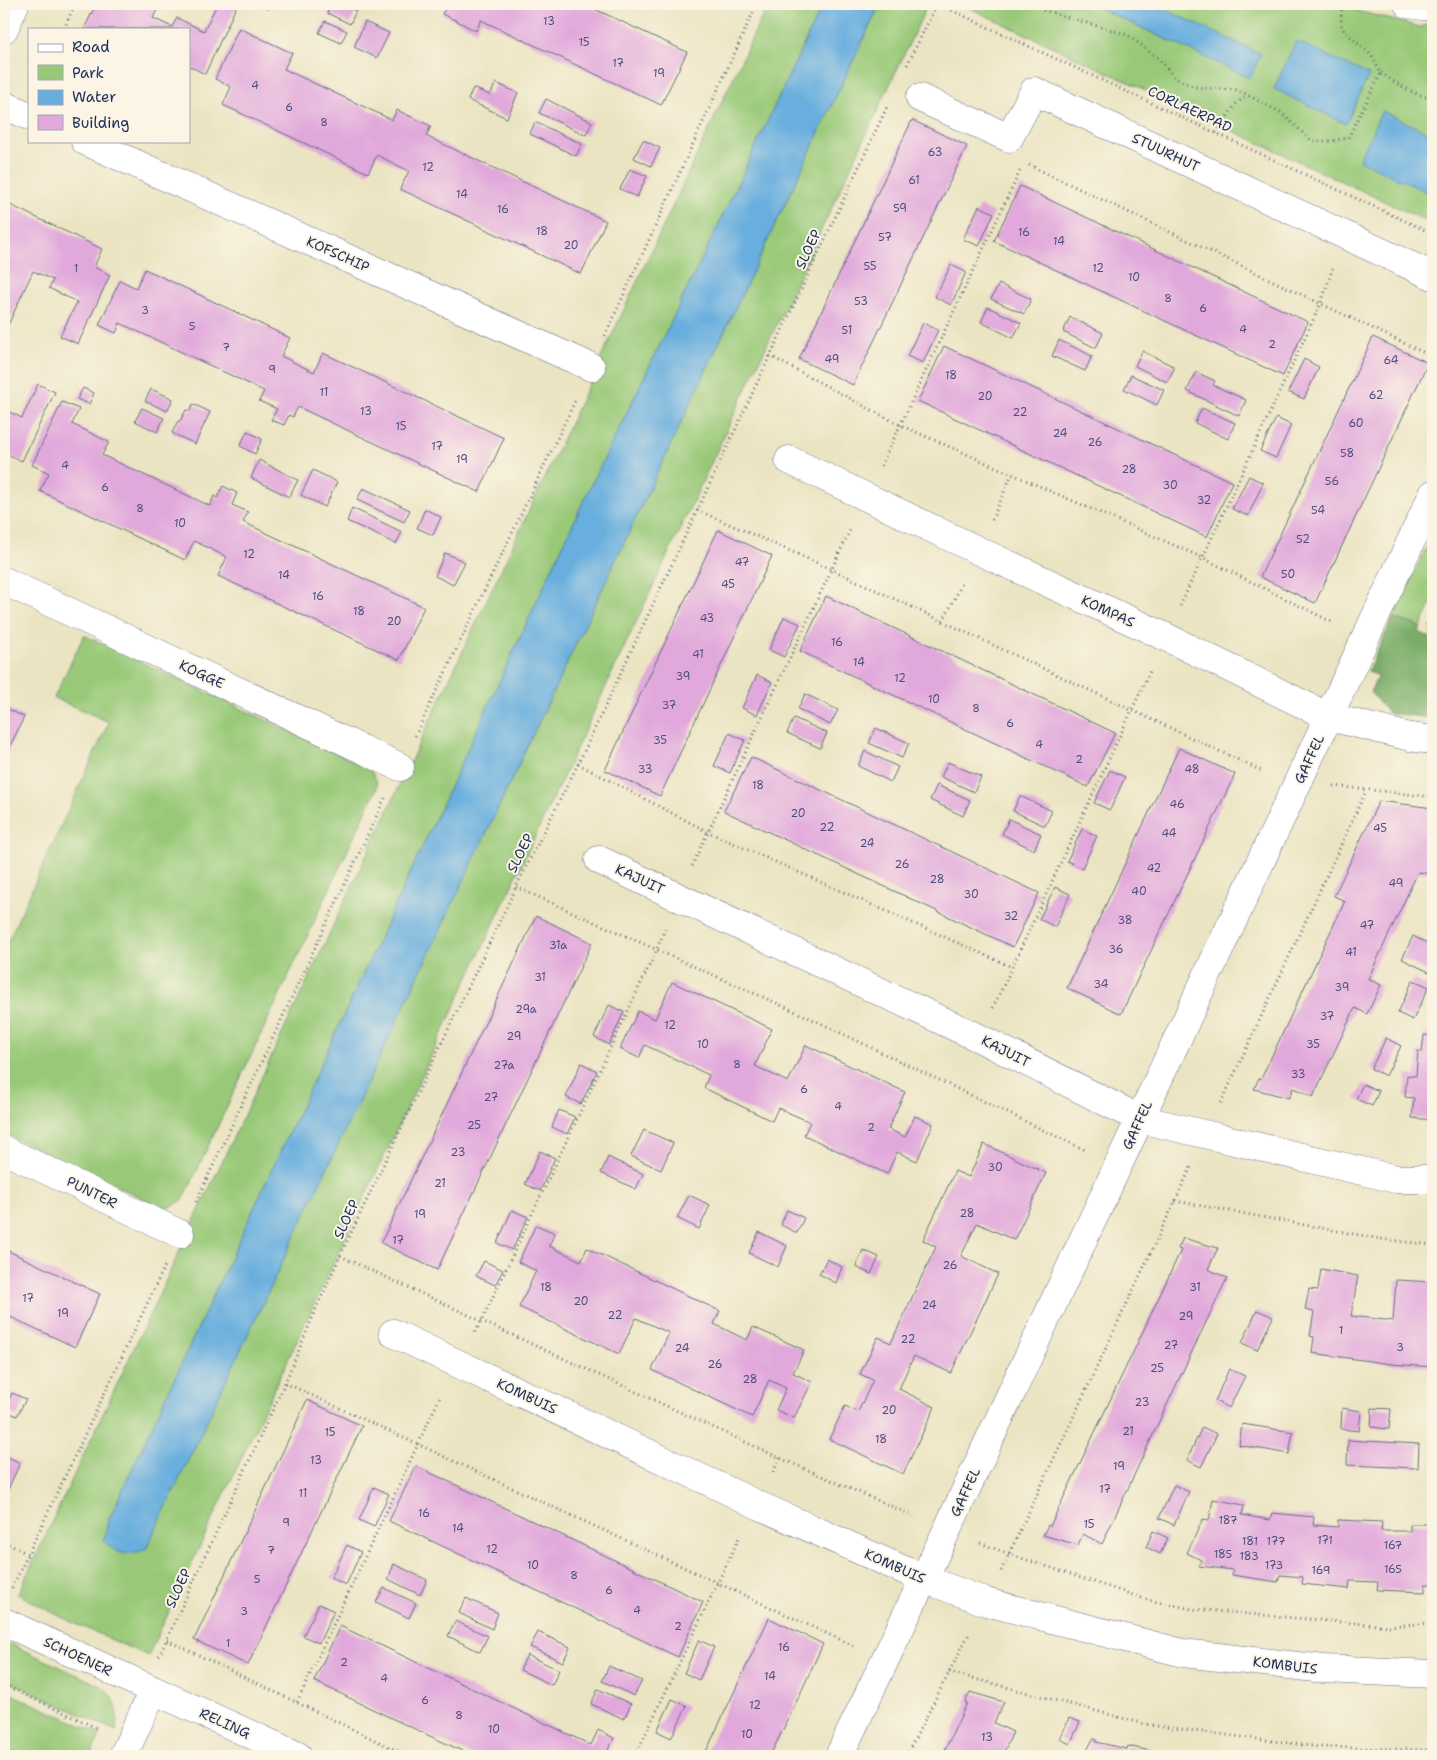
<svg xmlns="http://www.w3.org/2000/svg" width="1437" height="1760" font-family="'Shantell Sans',sans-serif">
<rect width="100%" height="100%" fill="#fcf5e5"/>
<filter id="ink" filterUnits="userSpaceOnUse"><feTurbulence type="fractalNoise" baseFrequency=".02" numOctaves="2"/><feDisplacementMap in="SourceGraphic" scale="10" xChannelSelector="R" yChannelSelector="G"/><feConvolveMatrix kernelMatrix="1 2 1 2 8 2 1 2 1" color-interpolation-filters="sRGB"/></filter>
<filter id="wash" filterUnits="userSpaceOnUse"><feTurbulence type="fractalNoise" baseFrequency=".0096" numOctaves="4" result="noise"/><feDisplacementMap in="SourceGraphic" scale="20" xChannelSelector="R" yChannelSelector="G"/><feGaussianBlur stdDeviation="1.12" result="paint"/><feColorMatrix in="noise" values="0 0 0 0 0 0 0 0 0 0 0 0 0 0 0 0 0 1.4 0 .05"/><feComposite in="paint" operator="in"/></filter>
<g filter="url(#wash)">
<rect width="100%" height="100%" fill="#ebe4c2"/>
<path fill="#99c978" stroke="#5a7c6b" d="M768,4h55l-110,232 -129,264 -476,1021 -4,19 42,9 734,-1545h40l6,4 -778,1648 -85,-38 -45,-24z
M961,4h129l160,74 11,-24 -108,-50h177l90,23 13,-4v112l-51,-24 -23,48 74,35v30z
M1433,533v67l-12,27 -28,-9z
M84,635l284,133 5,6 4,9v5l-194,412 -13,7 -13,-2 -153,-72v-183l105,-228 -55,-24z
M4,1641l99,46c16,16 15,22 13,44l-112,-52z
M4,1691l97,43 -11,22h-66l-8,-4 -12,1z"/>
<path fill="#7aad68" stroke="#4a6e63" d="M1393,618l28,9 -2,5 14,7 -1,79 -44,-5 -18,-21 8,-16 -10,-5z"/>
<path fill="#67aede" stroke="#416e9e" d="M823,4h57l-734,1545c-17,7 -30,7 -42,-9l4,-19 476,-1021 129,-264z
M1090,4h63l108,50 -11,24z
M1296,41l73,34 -23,49 -72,-35z
M1382,111l51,24v60l-74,-35z"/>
<g id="blocks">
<path fill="#e1a9db" d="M96,4h64l-7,14 19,9 5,-9 27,13 13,-27h17l3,1 -32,69 -16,-8v-37h-105z
M258,4h13l-2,5z
M332,4h9l15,7 -6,13 -23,-11z
M448,4h136l103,48 -26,53 -180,-85 -5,11 -17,-9 -17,-8z
M325,21l22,10 -6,12 -22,-10z
M365,22l24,11 -12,25 -23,-11z
M239,28l53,25 -8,16 108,51 5,-10 34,16 -5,10 180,85 -25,53 -181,-85 9,-18 -32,-16 -9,18 -145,-68 8,-18 -16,-8z
M496,83l22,10 -11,25 -39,-18 5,-12 17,7z
M546,99l46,23 -6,13 -47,-22z
M912,120l55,26 -114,239 -54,-26z
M535,122l47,22 -6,12 -46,-22z
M643,140l17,8 -9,18 -17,-8z
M630,169l17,7 -10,21 -17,-8z
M1020,186l288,136 -25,54 -289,-135z
M4,202l98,47 -8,18 16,8 -32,69 -18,-8 17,-34 -28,-14 4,-8 -20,-9 -29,63z
M979,206l15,7 -15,33 -16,-7z
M951,265l15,7 -15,33 -16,-8z
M145,269l145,69 -9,18 16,8 17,8 9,-19 181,85 -25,54 -181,-85 -5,10 -4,-2 -5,10 -13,-5 6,-11 -18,-8 5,-10 -144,-68 -4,10 -17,-8 21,-45 16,8z
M999,284l32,15 -7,15 -33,-15z
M988,307l33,16 -8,15 -32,-16z
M1070,317l33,16 -7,15 -33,-16z
M923,323l15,7 -15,33 -16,-7z
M1373,337l55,26 -113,240 -55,-26z
M1059,340l33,16 -7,15 -33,-15z
M944,346l288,136 -25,55 -289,-136z
M1142,351l33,16 -8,15 -32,-16z
M1304,359l15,8 -15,32 -16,-7z
M1196,372l19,9 -2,4 33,15 -7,16 -52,-25z
M1131,375l33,15 -7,15 -33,-16z
M38,384l17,8 -33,69 -17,-8 -1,3v-47l18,9z
M83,388l11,5 -5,11 -12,-5z
M151,389l22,10 -6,12 -22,-10z
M62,402l17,7 -7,15 37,18 -7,13 108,51 4,-10 3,2 6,-12 14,7 -5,12 16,7 -5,10 181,85 -25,53 -181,-84 9,-19 -33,-16 -9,19 -145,-69 9,-18 -17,-8z
M193,404l17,8 -15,32 -23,-11 6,-12h2l6,-11 4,1z
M142,408l22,10 -7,14 -22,-11z
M1202,408l33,15 -7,16 -33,-16z
M1276,418l15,7 -15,33 -16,-7z
M247,431l15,8 -7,15 -15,-8z
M259,460l39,20 -9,17 -38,-19z
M313,470l24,12 -12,25 -24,-12z
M1249,476l14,7 -15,33 -16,-7z
M363,488l47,22 -6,12 -47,-22z
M352,508l50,24 -6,12 -49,-23z
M425,509l16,8 -8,18 -16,-7z
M718,530l54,26 -112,240 -55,-26z
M445,553l20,9 -12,23 -18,-9z
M826,596l289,137 -27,54 -288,-136z
M784,617l16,7 -16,33 -15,-7z
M757,675l15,7 -15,33 -15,-7z
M805,694l33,16 -8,15 -32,-16z
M4,707l20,10 -20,42z
M794,718l33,15 -7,15 -33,-15z
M876,728l33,15 -7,15 -33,-15z
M729,733l16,7 -15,33 -16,-7z
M1179,748l56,26 -114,240 -54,-26z
M865,751l33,16 -7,15 -33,-16z
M751,757l288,136 -26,54 -289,-136z
M948,762l33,15 -7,15 -33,-15z
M1110,770l15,7 -15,33 -16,-7z
M937,785l33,15 -7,16 -33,-16z
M1020,796l32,15 -7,15 -32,-15z
M1379,801l54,7v66l-15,-2 -50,107 13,6 -14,29 -12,-6 -42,89 -20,-9 -4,10 -35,-9 5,-11 2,1 84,-178 -11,-5z
M1009,819l32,15 -7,16 -32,-16z
M1082,829l15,7 -15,32 -15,-7z
M1055,887l15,7 -15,33 -16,-8z
M536,916l56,27 -155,327 -56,-27z
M1413,936l20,10v28l-31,-15z
M1413,980l16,7 -16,33 -15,-7z
M672,982l100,47 -17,37 33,16 18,-37 99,47 -17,37 17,8 10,-21 18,8 -16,37 -20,-9 -10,22 -83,-39 6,-13 -32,-14 -6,13 -68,-33 5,-13 -64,-30 -6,13 -19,-9 18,-38 17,8z
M609,1005l15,7 -15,33 -15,-8z
M1424,1035l9,1v84l-21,-2 2,-20 -9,-1 2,-22 9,1 2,-25 4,1z
M1386,1038l15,8 -15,30 -15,-7z
M581,1063l16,8 -16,33 -15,-7z
M1363,1084l16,7 -7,15 -16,-7z
M559,1110l16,7 -8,17 -15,-7z
M644,1130l29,13 -12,27 -30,-14z
M984,1144l62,29 -32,67 -37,-17 -16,33 37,18 -47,99 -37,-17 -8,17 -7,16 36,18 -32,67 -74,-35 16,-33 13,6 15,-32 -13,-6 18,-37 13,6 30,-65 15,-31 -13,-7 32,-69 14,6z
M540,1151l15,7 -15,33 -15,-7z
M608,1157l35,17 -7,15 -35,-16z
M689,1195l21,10 -11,24 -22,-11z
M512,1210l16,7 -16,33 -15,-7z
M787,1210l17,8 -7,15 -16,-8z
M536,1225l19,8 -6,13 32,15 6,-13 133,63 -6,13 33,16 6,-13 51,23 -11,23 19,9 -18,36 -18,-8 10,-22 -17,-8 -17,37 -100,-47 17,-37 -33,-15 -17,36 -100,-47 17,-36 -18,-9z
M759,1232l28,14 -9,21 -29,-14z
M1183,1238l35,10 -10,21 19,9 -56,118 -69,148 -19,-10 -5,11 -35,-10 5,-10 2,1 87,-182 44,-94 -3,-1z
M4,1249l96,45 -25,53 -71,-33z
M863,1250l16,7 -8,17 -15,-7z
M827,1259l15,8 -6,16 -17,-9z
M484,1261l19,9 -8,15 -19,-9z
M1321,1269l37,7 -7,40 42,5 3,-41 37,2v85l-42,-3 -79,-11 2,-16 -4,-1 4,-24 -9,-2 4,-21 9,1z
M1257,1310l16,7 -16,33 -15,-7z
M1229,1369l16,7 -16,32 -14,-7z
M12,1393l14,6 -9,17 -13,-6z
M307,1400l55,26 -114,239 -54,-25z
M1342,1408l19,3 -2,20 -18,-2z
M1372,1408l19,1 -2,20 -18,-2z
M1242,1424l51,8 -4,22 -50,-9z
M1202,1427l15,7 -16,33 -14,-7z
M1348,1440l71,4 -1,24 -71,-3z
M4,1455l16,8 -16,35z
M416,1466l287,136 -25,55 -289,-136z
M1174,1485l15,7 -15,33 -15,-7z
M374,1487l15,7 -15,33 -15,-7z
M1213,1499l31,6 -2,10 28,5 2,-7 42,4 -1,8 25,2v-7l44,2 -1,9h29v-7h23v60h-8v8l-48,-2 1,-8 -28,-1 -1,8 -47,-5 1,-7 -23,-2 -2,7 -46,-7 1,-5 -34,-4 2,-6 -14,-7 16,-34 6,1z
M1153,1531l15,7 -8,16 -14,-7z
M347,1545l14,7 -15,33 -15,-7z
M394,1564l33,16 -7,15 -32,-16z
M384,1588l32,15 -7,15 -33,-16z
M466,1598l32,15 -6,16 -33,-16z
M319,1604l15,7 -15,32 -16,-7z
M769,1618l54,26 -28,61 -25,51h-66z
M455,1621l33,15 -8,16 -32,-16z
M340,1626l251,119 7,-15 16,8 -7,14 8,4h-142l-86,-40 -73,-35z
M538,1632l32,15 -7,15 -33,-15z
M699,1640l15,7 -15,33 -15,-7z
M527,1655l32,15 -7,15 -32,-15z
M609,1666l33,15 -8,15 -32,-15z
M598,1689l33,15 -7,15 -33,-15z
M970,1692l34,10 -10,21 19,9 -11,24h-60l25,-53 -2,-1z
M672,1699l15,7 -16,32 -14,-7z
M1069,1718l11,4 -10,22 -10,-5z
M1093,1739h3v3l31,7 1,-3 45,10h-89z"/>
</g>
</g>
<g filter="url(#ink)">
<use href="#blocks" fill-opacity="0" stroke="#646e81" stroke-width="1"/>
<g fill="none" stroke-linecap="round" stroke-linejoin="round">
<defs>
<path id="street" d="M1408,4l15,2 10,-1
M4,29l11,-25
M920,98l89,40 25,-47 399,185
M4,105l25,11
M85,141l506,226
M789,460l190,91 187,86 163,80 81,20 23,3
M4,581l396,186
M599,860l380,178 161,81 256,60h37
M4,1150l176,84
M393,1333l363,171 168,75 62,23 197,51 141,16 109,5
M4,1622l294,134
M123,1756l30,-65
M839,1756l108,-226 486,-1036"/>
</defs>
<use href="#street" stroke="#646e81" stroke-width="29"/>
<path stroke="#646e81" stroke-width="3" stroke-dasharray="1 4" stroke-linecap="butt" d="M938,4l495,230
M1035,4l8,6 85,25 31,24 16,19 19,9 44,3 42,22 32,29h19l17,-3 33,-65 -10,-18 -27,-24 -3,-7 1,-20
M64,29l11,-25
M907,65l30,-61
M1381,73c13,9 36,24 52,25
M1216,133l20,-29 11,-9
M4,157l5,-11
M1029,165l404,192
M605,336l152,-332
M770,356l130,69 301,132 133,66
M881,466l139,-295
M697,510l134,59 433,203
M992,520l20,-46
M1180,606l141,-303 12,-35
M1433,610l-8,17 8,3
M943,621l20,-39
M415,736l161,-337
M578,764l130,68 304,135
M1334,786l99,11
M692,866l159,-338
M516,887l296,132 275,132
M993,1008l158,-339
M1221,1103l145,-312
M1175,1201l206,38 52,6
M196,1202l189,-404
M340,1256l440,202 134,58
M475,1332l7,-12 175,-371 8,-20
M285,1383l569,263
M773,1472l7,-14
M4,1542l24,12
M980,1543l29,11 139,46 44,9 196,17 45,-3
M1001,1571l190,-404
M12,1588l153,-322
M167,1640l241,116
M159,1656l126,-273 34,-81 21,-46 176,-369 62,-123 309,-657
M949,1672l200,53 170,22 114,3
M4,1685l95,44
M297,1702l144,-307
M635,1756l105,-220
M906,1756l64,-124"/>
<use href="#street" stroke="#fff" stroke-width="28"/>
</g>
</g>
<g text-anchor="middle" stroke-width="4" stroke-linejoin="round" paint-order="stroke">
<g font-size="11" fill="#4c4e7d">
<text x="549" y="25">13</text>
<text x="584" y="46">15</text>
<text x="618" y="67">17</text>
<text x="659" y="77">19</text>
<text x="255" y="89">4</text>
<text x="289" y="111">6</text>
<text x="324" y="126">8</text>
<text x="935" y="156">63</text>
<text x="428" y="171">12</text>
<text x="914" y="184">61</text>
<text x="462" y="198">14</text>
<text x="900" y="212">59</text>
<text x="503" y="213">16</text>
<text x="542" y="235">18</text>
<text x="1024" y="236">16</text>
<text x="885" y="241">57</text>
<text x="1059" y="245">14</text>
<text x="571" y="249">20</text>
<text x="870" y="270">55</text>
<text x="76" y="272">1</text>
<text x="1098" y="272">12</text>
<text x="1134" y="281">10</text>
<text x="1168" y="302">8</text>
<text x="861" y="305">53</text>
<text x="1203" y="312">6</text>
<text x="145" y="314">3</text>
<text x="192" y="330">5</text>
<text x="1243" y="333">4</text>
<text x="847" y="334">51</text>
<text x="1272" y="348">2</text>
<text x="226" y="351">7</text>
<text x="832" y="363">49</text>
<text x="1391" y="364">64</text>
<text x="272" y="373">9</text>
<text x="951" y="379">18</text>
<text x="324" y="396">11</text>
<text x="1376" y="399">62</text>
<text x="985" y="400">20</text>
<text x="366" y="415">13</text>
<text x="1020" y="416">22</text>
<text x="1356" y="427">60</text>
<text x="401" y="430">15</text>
<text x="1060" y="437">24</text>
<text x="1095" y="446">26</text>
<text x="437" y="450">17</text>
<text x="1347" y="457">58</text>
<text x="462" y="463">19</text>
<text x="65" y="469">4</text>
<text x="1129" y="473">28</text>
<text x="1332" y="485">56</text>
<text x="1170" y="489">30</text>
<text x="105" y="491">6</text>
<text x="1204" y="504">32</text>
<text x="140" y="512">8</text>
<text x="1318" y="514">54</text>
<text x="180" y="527">10</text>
<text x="1303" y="543">52</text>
<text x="249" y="558">12</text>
<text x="742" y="566">47</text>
<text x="1288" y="578">50</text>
<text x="284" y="579">14</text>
<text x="728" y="588">45</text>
<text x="318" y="600">16</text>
<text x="359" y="615">18</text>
<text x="707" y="622">43</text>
<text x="394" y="625">20</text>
<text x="837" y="646">16</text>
<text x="698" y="658">41</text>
<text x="859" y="666">14</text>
<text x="683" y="680">39</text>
<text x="900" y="682">12</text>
<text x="934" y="703">10</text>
<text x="669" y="709">37</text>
<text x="976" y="712">8</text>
<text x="1010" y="727">6</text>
<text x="660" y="744">35</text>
<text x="1039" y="748">4</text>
<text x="1079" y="763">2</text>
<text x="645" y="773">33</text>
<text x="1192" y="773">48</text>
<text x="758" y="789">18</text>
<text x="1177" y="808">46</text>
<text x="798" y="817">20</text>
<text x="827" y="831">22</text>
<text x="1380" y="832">45</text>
<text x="1169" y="837">44</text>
<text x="867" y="847">24</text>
<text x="902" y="868">26</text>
<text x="1154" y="872">42</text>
<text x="937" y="883">28</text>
<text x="1396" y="887">49</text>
<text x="1139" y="895">40</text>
<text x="971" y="898">30</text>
<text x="1011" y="920">32</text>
<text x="1125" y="924">38</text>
<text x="1367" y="929">47</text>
<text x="558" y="949">31a</text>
<text x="1116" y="953">36</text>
<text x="1351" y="956">41</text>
<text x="540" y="981">31</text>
<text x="1101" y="988">34</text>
<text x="1342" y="991">39</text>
<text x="526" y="1013">29a</text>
<text x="1327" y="1020">37</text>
<text x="670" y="1029">12</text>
<text x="514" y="1040">29</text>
<text x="703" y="1048">10</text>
<text x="1313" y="1048">35</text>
<text x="737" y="1068">8</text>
<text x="504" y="1069">27a</text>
<text x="1298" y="1078">33</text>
<text x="804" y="1093">6</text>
<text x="491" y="1101">27</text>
<text x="838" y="1110">4</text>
<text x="474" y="1129">25</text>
<text x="871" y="1131">2</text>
<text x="458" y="1156">23</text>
<text x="995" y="1171">30</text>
<text x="440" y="1187">21</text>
<text x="967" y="1217">28</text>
<text x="420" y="1218">19</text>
<text x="398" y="1244">17</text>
<text x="950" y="1269">26</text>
<text x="546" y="1291">18</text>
<text x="1195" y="1291">31</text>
<text x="28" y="1302">17</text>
<text x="581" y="1305">20</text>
<text x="929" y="1309">24</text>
<text x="63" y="1317">19</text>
<text x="615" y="1319">22</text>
<text x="1186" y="1320">29</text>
<text x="1341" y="1334">1</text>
<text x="908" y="1343">22</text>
<text x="1171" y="1349">27</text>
<text x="1400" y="1351">3</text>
<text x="682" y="1352">24</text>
<text x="715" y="1368">26</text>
<text x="1157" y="1372">25</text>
<text x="750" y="1383">28</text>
<text x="1142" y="1406">23</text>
<text x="889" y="1414">20</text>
<text x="1128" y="1435">21</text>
<text x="330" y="1436">15</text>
<text x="881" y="1443">18</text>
<text x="316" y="1464">13</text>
<text x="1119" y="1470">19</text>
<text x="1105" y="1493">17</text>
<text x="303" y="1497">11</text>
<text x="424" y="1517">16</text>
<text x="1228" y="1524">187</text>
<text x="286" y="1526">9</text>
<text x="1089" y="1528">15</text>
<text x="458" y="1532">14</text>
<text x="1325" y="1544">171</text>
<text x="1250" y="1545">181</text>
<text x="1276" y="1545">177</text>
<text x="1393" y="1549">167</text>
<text x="492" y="1553">12</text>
<text x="271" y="1554">7</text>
<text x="1223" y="1558">185</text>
<text x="1249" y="1560">183</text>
<text x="533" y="1569">10</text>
<text x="1274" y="1569">173</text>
<text x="1393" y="1573">165</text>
<text x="1321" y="1574">169</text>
<text x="574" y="1579">8</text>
<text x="257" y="1583">5</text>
<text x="609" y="1594">6</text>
<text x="637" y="1614">4</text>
<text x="244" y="1615">3</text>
<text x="678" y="1630">2</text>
<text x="228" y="1647">1</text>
<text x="784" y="1651">16</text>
<text x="344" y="1666">2</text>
<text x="770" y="1680">14</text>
<text x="384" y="1682">4</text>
<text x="425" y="1704">6</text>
<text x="755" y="1709">12</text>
<text x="459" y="1719">8</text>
<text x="494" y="1733">10</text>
<text x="747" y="1738">10</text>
<text x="987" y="1741">13</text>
</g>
<g font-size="14" fill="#1b2f5e" stroke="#fcf5e5">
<text transform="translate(1190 109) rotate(25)" y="5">CORLAERPAD</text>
<text transform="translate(1166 152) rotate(25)" y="5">STUURHUT</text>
<text transform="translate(808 249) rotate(-65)" y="5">SLOEP</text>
<text transform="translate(338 254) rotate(24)" y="5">KOFSCHIP</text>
<text transform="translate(1108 611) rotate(25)" y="5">KOMPAS</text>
<text transform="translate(202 674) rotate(25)" y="5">KOGGE</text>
<text transform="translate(1309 759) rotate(-65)" y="5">GAFFEL</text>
<text transform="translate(520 853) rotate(-63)" y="5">SLOEP</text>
<text transform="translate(640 879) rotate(25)" y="5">KAJUIT</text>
<text transform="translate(1006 1051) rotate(27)" y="5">KAJUIT</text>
<text transform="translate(1137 1125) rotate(-65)" y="5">GAFFEL</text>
<text transform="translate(92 1192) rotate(26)" y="5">PUNTER</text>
<text transform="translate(346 1219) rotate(-65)" y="5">SLOEP</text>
<text transform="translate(527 1396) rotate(25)" y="5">KOMBUIS</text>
<text transform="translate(965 1492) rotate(-65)" y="5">GAFFEL</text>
<text transform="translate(895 1566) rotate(24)" y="5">KOMBUIS</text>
<text transform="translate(178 1588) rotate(-65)" y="5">SLOEP</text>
<text transform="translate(78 1656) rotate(25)" y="5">SCHOENER</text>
<text transform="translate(1285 1665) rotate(7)" y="5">KOMBUIS</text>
<text transform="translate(225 1723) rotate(24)" y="5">RELING</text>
</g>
</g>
<rect width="1437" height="1760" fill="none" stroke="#fcf5e5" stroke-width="20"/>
<rect x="28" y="28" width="162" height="115" fill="#fcf5e5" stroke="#a2a6af"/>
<rect x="38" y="44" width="25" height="8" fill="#ffffff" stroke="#a2a6af"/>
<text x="72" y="52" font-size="15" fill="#1b2f5e">Road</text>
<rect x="38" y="65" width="25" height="15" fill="#99c978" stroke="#a2a6af"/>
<text x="72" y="78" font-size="15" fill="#1b2f5e">Park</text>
<rect x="38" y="90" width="25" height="15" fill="#67aede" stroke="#a2a6af"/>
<text x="72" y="102" font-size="15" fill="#1b2f5e">Water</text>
<rect x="38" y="115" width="25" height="15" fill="#e1a9db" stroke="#a2a6af"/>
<text x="72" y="128" font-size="15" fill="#1b2f5e">Building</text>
</svg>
